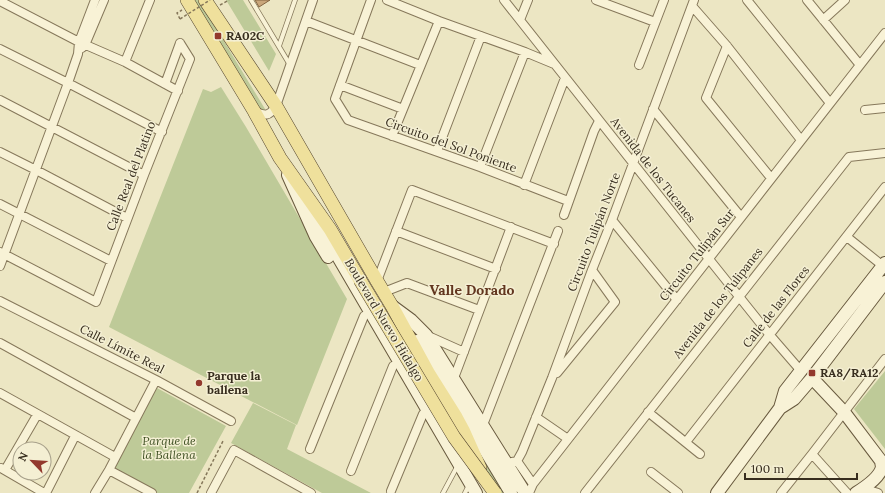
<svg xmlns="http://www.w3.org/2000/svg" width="885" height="493" font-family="Lora,serif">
<rect width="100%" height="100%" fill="#ece6c3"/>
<path fill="#beca98" d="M189,0h10l66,109 -1,2h-4z
M226,0h17l33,54 -7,17z
M221,87l25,40 101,172 -50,126 -188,-98 94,-238 8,3z
M885,371v78l-31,-40z
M157,388l69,38 -37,67h-36l-41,-23z
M253,403l43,22 -9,24 84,44h-49l-91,-50z
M467,428l41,65h-10z"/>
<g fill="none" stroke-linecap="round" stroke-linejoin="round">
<path stroke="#6c8d89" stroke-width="2" d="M881,278l4,-5
M796,387l29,-36"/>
</g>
<path fill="#c9a67a" stroke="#846541" d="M255,0h15l-11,7z"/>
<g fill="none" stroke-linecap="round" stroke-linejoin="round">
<defs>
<path id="lane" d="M251,0l39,65
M279,46l16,-46
M443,493l15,-28
M465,493l4,-8"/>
<path id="street" d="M371,0l-36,99 13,21 132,47 88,34
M387,0l52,21 86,31 29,12
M504,0l205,259 60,75 32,37
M596,0l59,22
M747,0l83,103
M807,0l53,65
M0,1l79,41 46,20 53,29
M692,6l35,40 74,94
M520,20l8,-20
M823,20l22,-20
M306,21l114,44
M727,46l-21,52 65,80
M82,48l3,-3 19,-45
M0,49l68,34 94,49
M125,62l25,-62
M639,65l25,-65
M165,84l15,-41
M340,85l63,24
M0,100l144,75
M653,109l88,108
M865,110l20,-2
M254,111c11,5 15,6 22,-5l37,-106
M392,136l47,-115
M437,151l44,-115
M0,152l36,18 91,48
M480,167l45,-115
M524,185l41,-107
M0,204l111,57
M564,215l30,-84 5,-10
M612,220l65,80
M396,231l100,38
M847,237l36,29
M0,252l96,50 48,-127 46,-116 -10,-16
M0,266l68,-183 10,-29 1,-12 16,-42
M377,281l35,-91 142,54
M384,292l23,-9 72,27
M0,301l156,79 75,41
M426,335l38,17
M0,343l136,75
M557,373l58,-71 -23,-32
M454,378l57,-151
M0,393l115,64
M648,412l52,42
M536,417l32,22
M483,425l75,-194
M686,442l199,-255
M310,449l54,-133
M812,454l35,39
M517,461l16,23
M507,463l10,-2 5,-9 30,-74 40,-108 20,-50 82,-220
M1,468l43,25
M5,470l32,-55
M109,470l43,23
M351,471l42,-105
M651,472l27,21
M863,488l15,5
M391,491l32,-77
M46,493l29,-57
M95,493l14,-23 47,-90
M211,493l23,-43 77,43
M529,493l4,-9 352,-451
M585,493l264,-336 36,-4
M781,493l31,-39 73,-95"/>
<path id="secondary" d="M288,175l28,62 12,20
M309,207l167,286
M392,306l19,14 15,15 99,158
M417,341l21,31 73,121
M812,378l32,34 37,49c0,1 1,5 1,6 -2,10 -18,21 -26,26
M780,408l14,-9 18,-21 73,-96
M717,493l63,-85 5,-17 100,-128"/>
<path id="primary" d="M187,0l67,111 26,47 50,71 30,51
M205,0l71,106 101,175 15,25 37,68 27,43 7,13 17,38"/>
</defs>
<use href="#lane" stroke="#86785b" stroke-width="5.5"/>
<use href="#street" stroke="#86785b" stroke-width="10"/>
<use href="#secondary" stroke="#68593e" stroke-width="14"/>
<use href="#primary" stroke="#54452f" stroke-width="14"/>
<path stroke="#86785b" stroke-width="1.5" stroke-dasharray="3 2" stroke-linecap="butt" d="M220,5l9,-5
M180,19l-3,-6 5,-3
M197,493l26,-52"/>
<use href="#lane" stroke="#f8f2d6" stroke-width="4"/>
<use href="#street" stroke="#f8f2d6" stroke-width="8"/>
<use href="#secondary" stroke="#f8f2d6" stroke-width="12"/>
<use href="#primary" stroke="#efe09c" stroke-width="13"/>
<defs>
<path id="primary-bridge" d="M360,280l94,157 41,56"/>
</defs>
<use href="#primary-bridge" stroke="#54452f" stroke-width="14" stroke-linecap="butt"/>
<path stroke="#86785b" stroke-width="1.5" stroke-dasharray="3 2" stroke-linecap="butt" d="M180,19l30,-19"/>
<use href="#primary-bridge" stroke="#efe09c" stroke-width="13"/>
</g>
<g fill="#93392d" stroke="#f4efd3" stroke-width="1.5">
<rect x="214" y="32" width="8" height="8" rx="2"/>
<rect x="808" y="369" width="8" height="8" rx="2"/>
<circle cx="199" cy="383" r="4"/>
</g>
<g text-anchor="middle" stroke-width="3" stroke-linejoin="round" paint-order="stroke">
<g font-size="12" font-weight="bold" fill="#372d1e" stroke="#f4efd3" text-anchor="start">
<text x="226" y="40">RA02C</text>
<text x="820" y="377">RA8/RA12</text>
<text x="207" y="380">Parque la<tspan x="207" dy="14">ballena</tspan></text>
</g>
<g font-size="12" fill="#372d1e" stroke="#f4efd3">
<text transform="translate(451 145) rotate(20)" y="4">Circuito del Sol Poniente</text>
<text transform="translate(653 170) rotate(52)" y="4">Avenida de los Tucanes</text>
<text transform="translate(131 176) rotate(-69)" y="4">Calle Real del Platino</text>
<text transform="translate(594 232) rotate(-69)" y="4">Circuito Tulipán Norte</text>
<text transform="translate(697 255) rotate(-52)" y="4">Circuito Tulipán Sur</text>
<text transform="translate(718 303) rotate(-52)" y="4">Avenida de los Tulipanes</text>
<text transform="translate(776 307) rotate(-52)" y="4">Calle de las Flores</text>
<text transform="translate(384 320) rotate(59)" y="4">Boulevard Nuevo Hidalgo</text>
<text transform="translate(122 349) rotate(27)" y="4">Calle Límite Real</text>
</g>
<g font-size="12" font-style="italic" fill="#415225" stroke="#f4efd3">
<text x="169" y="445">Parque de<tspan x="169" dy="14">la Ballena</tspan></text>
</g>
<g font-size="14" font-weight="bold" fill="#62361f" stroke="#f4efd3">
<text x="472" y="295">Valle Dorado</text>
</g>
</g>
<g transform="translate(32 461) rotate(295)"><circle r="19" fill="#f4efd3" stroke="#a8a18b"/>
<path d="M0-3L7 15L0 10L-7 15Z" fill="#93392d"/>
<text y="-6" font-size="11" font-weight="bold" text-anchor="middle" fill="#372d1e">N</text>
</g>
<path d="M745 473v6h112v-6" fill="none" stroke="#372d1e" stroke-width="2"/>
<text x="751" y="473" font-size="12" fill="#372d1e" stroke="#f4efd3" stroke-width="3" paint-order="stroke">100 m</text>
</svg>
